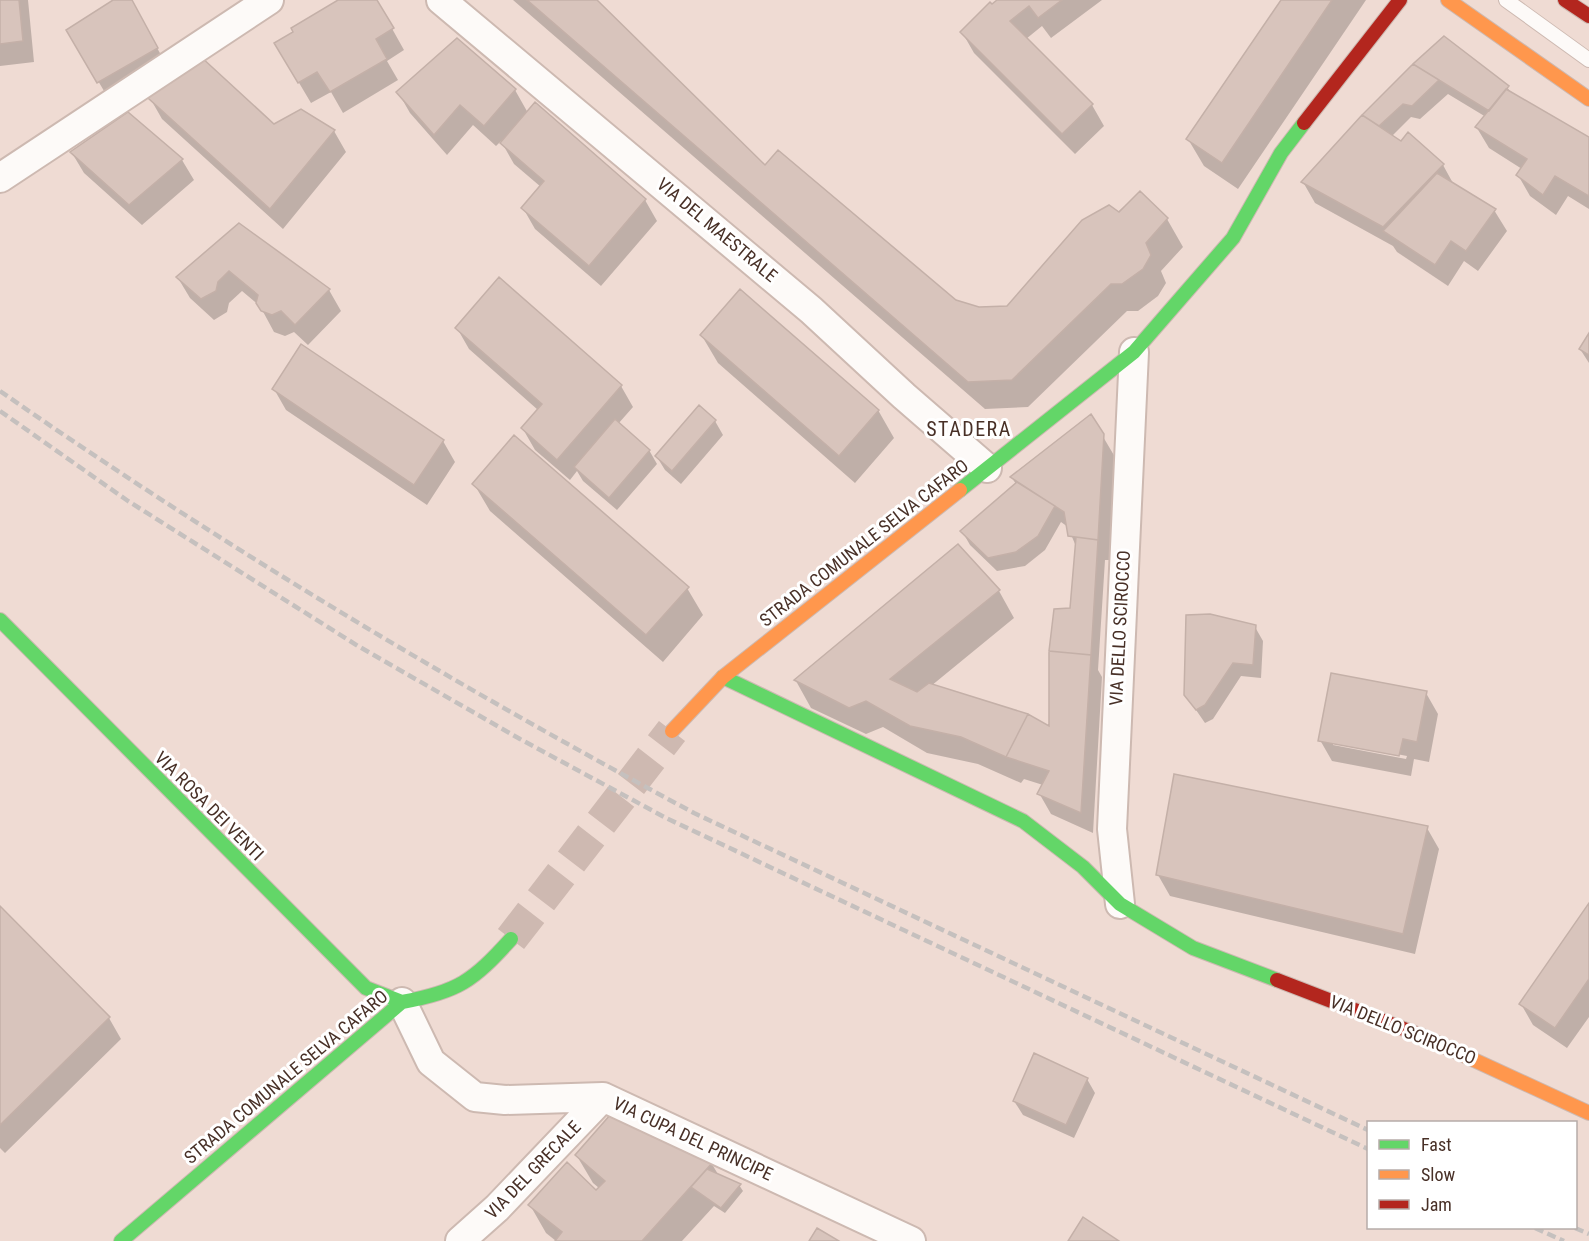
<svg xmlns="http://www.w3.org/2000/svg" width="1589" height="1241" font-family="'Roboto Condensed',sans-serif">
<rect width="100%" height="100%" fill="#efdbd3"/>
<path fill="#0003" fill-rule="evenodd" d="M0,0h28l6,62 -34,4z
M116,0h14l35,62 -58,34 -39,-66z
M341,0h35l28,50 -17,11 11,19 -55,33 -12,-21 -20,11 -35,-59z
M513,0h80l172,167 190,134 24,8 28,-2 133,-114 27,26 16,28 -22,24 5,12 -8,13 -20,15h-11l-99,96 -43,2z
M1000,0h102l-51,38 -9,-12 -16,13 66,66 12,21 -29,28 -101,-101 -12,-21z
M1283,0h83l-128,189 -34,-23 -16,-27z
M1444,38l63,49 4,6 78,46v70l-21,-13 -12,19 -26,-19 -12,-21 4,-6 -33,-21 -12,-20 9,-11 -38,-23 -28,25 -9,-2 -19,19 51,29 11,20 40,25 13,21 -29,40 -14,-10 -16,25 -51,-34 -4,-6 -78,-43 -12,-21 60,-66z
M515,90l13,23 7,-8 110,95 12,21 -56,65 -66,-57 -12,-21 18,-21 -27,-23 -13,-23 -5,5 -23,-21 -26,30 -37,-42 -12,-21z
M150,98l124,28 60,5 12,21 -63,77 -121,-110z
M72,153l110,7 12,20 -52,45 -58,-52z
M239,225l90,65 12,21 -33,34 -14,-13 -9,4 -11,-4 -14,-26 -18,-15 -13,12 -2,9 -13,8 -24,-22 -12,-20z
M457,328l164,58 12,21 -15,17 31,26 8,14 -40,46 -34,-29 -6,-10 -7,9 -35,-30 -12,-21 15,-19 -69,-61z
M702,336l176,74 16,28 -39,45 -137,-120z
M1589,336v27l-9,-14z
M274,389l169,52 12,21 -28,43 -141,-95z
M715,421l8,14 -42,49 -16,-14 -8,-13z
M1102,435l13,22 -5,103h-5l-7,110 4,7 -9,156 -42,-19 -12,-21 4,-8 -19,-6 -3,4 -43,-19 -51,-11 -44,-26 -17,7 -55,-26 -15,-27 162,-135 41,45 15,27 -83,68 120,42 21,-118 5,-61 -9,-22 -7,-5 -16,28 -20,16 -28,5 -27,-26 -8,-14 54,-47 -4,-6z
M474,484l213,104 16,27 -40,47 -173,-151z
M1255,627l8,14 -2,37 -20,-2 -28,43 -8,4 -20,-29z
M1426,693l12,21 -9,48 -15,-3 -3,17 -79,-15 -12,-21zM1333,742l74,14 -1,3 -73,-14z
M1427,828l12,21 -24,105 -245,-58 -12,-21z
M1589,905v112l-22,31 -34,-23 -12,-21z
M0,908l109,110 12,21 -116,114 -5,-5z
M1087,1079l8,14 -21,45 -51,-23 -9,-14z
M611,1116l101,48 7,12 20,9 4,6 -18,22 -11,-7 -32,35h-126l-10,-8 -16,-28 66,-13 3,-4 -6,-5 -16,-27z"/>
<path fill="#d8c4bc" stroke="#c4b0a8" stroke-width="1.5" d="M0,0h19l4,41 -23,3z
M113,0h19l26,48 -61,35 -31,-53z
M338,0h39l17,28 -18,11 11,20 -57,33 -13,-20 -19,11 -24,-40 19,-11 -2,-4z
M527,0h70l168,165 13,-15 178,150 23,7 28,-1 75,-86 27,-15 10,7 21,-21 28,27 -22,25 5,12 -8,14 -21,15h-11l-99,96 -44,2z
M997,0h65l-24,18 -9,-12 -19,15 83,83 -31,30 -102,-102 30,-30 2,2z
M1281,0h51l-110,163 -36,-24z
M1444,36l65,50 -20,25 -76,-47z
M457,38l59,51 -32,37 -24,-21 -26,30 -38,-43z
M200,56l74,68 27,-15 34,21 -65,79 -122,-111z
M1413,64l26,16 -27,26 -9,-2 -24,22 -17,-11z
M1506,89l83,48v59l-34,-20 -12,19 -27,-20 11,-16 -52,-32z
M535,102l111,97 -57,67 -68,-58 23,-27 -44,-38z
M128,112l55,47 -54,46 -59,-53z
M1362,115l39,26 7,-9 36,32 -61,63 -82,-45z
M1437,173l59,36 -30,42 -15,-10 -16,24 -52,-34z
M239,223l91,66 -35,36 -14,-14 -9,4 -11,-4 -5,-8 2,-8 -29,-24 -11,11 -2,9 -15,8 -25,-22z
M499,277l123,108 -65,75 -36,-32 21,-24 -87,-76z
M740,289l139,121 -40,46 -139,-121z
M1589,333v22l-10,-6z
M301,344l143,96 -30,45 -142,-96z
M699,405l17,15 -44,51 -17,-15z
M1091,414l13,20 -6,106 -30,-4 -4,-24 -54,-35z
M615,419l35,31 -41,48 -35,-31z
M514,435l175,152 -43,48 -174,-151z
M1017,482l38,24 -17,30 -22,16 -28,6 -28,-27z
M1076,537l22,3 -7,115 -42,-4 5,-42 16,-1z
M958,544l42,46 -110,89 27,13 12,-9 99,31 -22,43 -45,-20 -51,-11 -44,-25 -17,7 -55,-28z
M1210,614l46,11 -3,40 -20,-2 -28,42 -9,5 -12,-15 2,-80z
M1049,651l42,4 -10,158 -44,-19 12,-23 -43,-14 22,-43 21,12z
M1331,673l96,18 -10,51 -14,-3 -4,17 -81,-15z
M1174,774l254,52 -25,108 -247,-59z
M1589,903v76l-34,49 -36,-24z
M0,906l110,111 -110,108z
M1034,1053l54,25 -22,47 -53,-24z
M611,1114l102,48 -71,79h-87l7,-9 -34,-27 39,-43 29,28 9,-9 -30,-26z
M707,1169l34,15 -20,24 -30,-21z
M1083,1217l36,24h-51z
M817,1228l22,13h-30z"/>
<g fill="none" stroke-linecap="round" stroke-linejoin="round">
<path stroke="#ceb9b1" stroke-width="33" stroke-dasharray="33 16" stroke-linecap="butt" d="M511,939l161,-208"/>
<defs>
<path id="lane" d="M1506,0l83,60"/>
<path id="street" d="M441,0l370,310 93,86 83,72
M0,178l269,-178
M1120,904l-8,-75 22,-477
M402,1002l29,60 44,35 30,3 98,-3 308,144
M460,1241l37,-33 106,-111"/>
<path id="fast" d="M960,490l174,-138 99,-114 48,-85 23,-30
M0,620l366,368 36,14
M723,677l300,144 60,46 37,37 73,44 84,32
M121,1241l281,-239c56,-10 71,-21 109,-63"/>
<path id="slow" d="M1448,0l141,99
M672,731l51,-54 237,-187
M1422,1036l167,77"/>
<path id="jam" d="M1565,0l24,16
M1304,123l96,-123
M1277,980l145,56"/>
</defs>
<use href="#lane" stroke="#cdb9b1" stroke-width="16"/>
<use href="#street" stroke="#cdb9b1" stroke-width="32"/>
<use href="#fast" stroke="#cdb9b1" stroke-width="16"/>
<use href="#slow" stroke="#cdb9b1" stroke-width="16"/>
<use href="#jam" stroke="#cdb9b1" stroke-width="16"/>
<use href="#lane" stroke="#fdfaf8" stroke-width="14"/>
<use href="#street" stroke="#fdfaf8" stroke-width="28"/>
<use href="#fast" stroke="#63d668" stroke-width="14"/>
<use href="#slow" stroke="#ff974d" stroke-width="14"/>
<use href="#jam" stroke="#b3261e" stroke-width="14"/>
<path stroke="#c5c0be" stroke-width="4.5" stroke-dasharray="9 4.5" stroke-linecap="butt" d="M0,391c224,156 453,293 694,422l674,317
M0,411l128,90 230,145 162,93 146,79 702,331
M1535,1228l29,13
M1575,1228l14,6"/>
</g>
<g text-anchor="middle" stroke-width="6" stroke-linejoin="round" paint-order="stroke">
<g font-size="18" fill="#483027" stroke="#fff">
<text transform="translate(717 230) rotate(40)" y="6">VIA DEL MAESTRALE</text>
<text transform="translate(864 543) rotate(-38)" y="6">STRADA COMUNALE SELVA CAFARO</text>
<text transform="translate(1120 628) rotate(-87)" y="6">VIA DELLO SCIROCCO</text>
<text transform="translate(209 806) rotate(45)" y="6">VIA ROSA DEI VENTI</text>
<text transform="translate(1403 1030) rotate(22)" y="6">VIA DELLO SCIROCCO</text>
<text transform="translate(286 1077) rotate(-40)" y="6">STRADA COMUNALE SELVA CAFARO</text>
<text transform="translate(693 1139) rotate(25)" y="6">VIA CUPA DEL PRINCIPE</text>
<text transform="translate(533 1170) rotate(-46)" y="6">VIA DEL GRECALE</text>
</g>
<g font-size="20" letter-spacing="1.5" fill="#483027" stroke="#fff">
<text x="969" y="436">STADERA</text>
</g>
</g>
<rect x="1367" y="1121" width="210" height="108" fill="#ffffff" stroke="#b6aca9" stroke-width="1.5"/>
<rect x="1379" y="1140" width="30" height="9" fill="#63d668" stroke="#b6aca9" stroke-width="1.5"/>
<text x="1421" y="1151" font-size="18" fill="#483027">Fast</text>
<rect x="1379" y="1170" width="30" height="9" fill="#ff974d" stroke="#b6aca9" stroke-width="1.5"/>
<text x="1421" y="1181" font-size="18" fill="#483027">Slow</text>
<rect x="1379" y="1200" width="30" height="9" fill="#b3261e" stroke="#b6aca9" stroke-width="1.5"/>
<text x="1421" y="1211" font-size="18" fill="#483027">Jam</text>
</svg>
